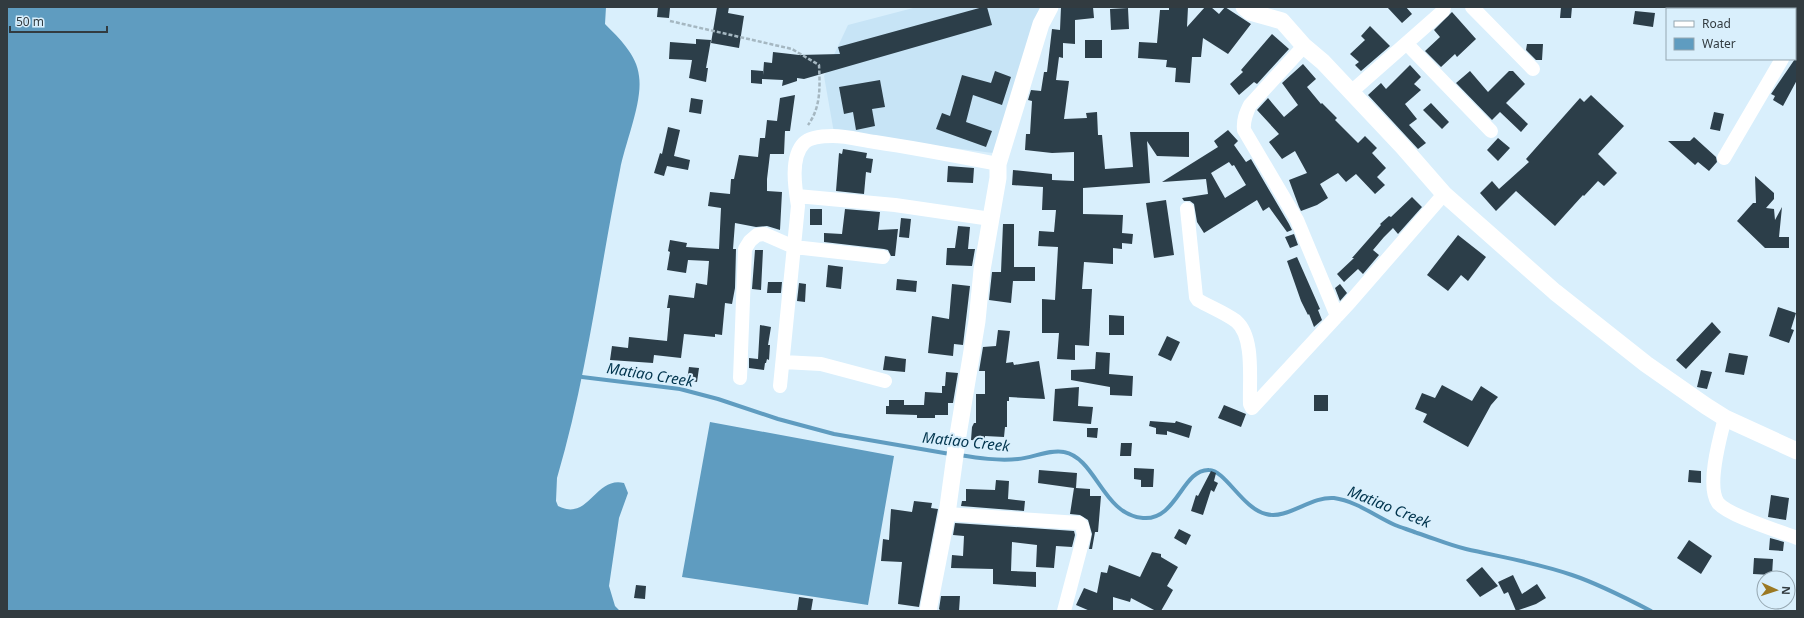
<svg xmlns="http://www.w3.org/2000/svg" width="1804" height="618" font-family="'Noto Sans',sans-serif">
<rect width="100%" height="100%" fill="#d9effc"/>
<path fill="#c7e4f6" d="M917,7h131l-47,147 -167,-21 -10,-57 24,-51z"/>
<path fill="#5f9cc0" d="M7,7h599l-1,17c14,14 32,31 34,52 4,26 -14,67 -19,94 -21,103 -33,207 -63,308l-1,23 2,5c31,16 37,-30 66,-23l4,10 -9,25 -10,68 6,20 5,5h-613z
M710,422l184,34 -26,149 -186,-28z"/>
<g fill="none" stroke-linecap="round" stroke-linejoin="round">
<path stroke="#5f9cc0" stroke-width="4" d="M582,377l98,12 38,10 60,20 56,15 116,20
M959,455c19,3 39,6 59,4 14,-1 32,-10 46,-7 32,6 39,63 79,66 34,3 39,-49 66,-48 16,0 34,39 57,44 21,6 45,-18 68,-16 22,3 41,18 61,27 7,3 15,5 22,8 16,5 32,12 49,16 35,8 72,14 106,26 27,9 54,23 79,36"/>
</g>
<path fill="#2c3e49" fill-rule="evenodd" d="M658,7l12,1 -1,10 -12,-1z
M717,7h12l-1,6 16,3 -5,32 -28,-5z
M983,7h4l5,18 -188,54 -7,-1v3l-15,5 1,-6 -21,-1v5l-11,-1v-13l12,1v4l1,-13 8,1 1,-11 26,3 41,-1 -2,-7z
M1061,7h32l1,11 -19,2v24l-12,-1v15l-4,-1 -3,23 13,1 -5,38 23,-1 -1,-5 11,-1 1,23h4l3,34 28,-2 -3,-35h59v25l-32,-1 -10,-15 3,42 -67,5v26l40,1 -1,18 11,1 -1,10 -10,-1v6l-9,-1v16l-29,-2 -2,27h10l-3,57 -14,-1v15l-18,-1 2,-26h-17v-34l13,1 3,-53 -20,-1 1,-15 15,1 2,-22h-14l1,-23 -31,-2 1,-15 39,4v6l22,1v-29l-22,1 -27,-3 1,-16h4l2,-33 -4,-1 3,-10 10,1 3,-19h3l5,-43 8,1z
M1169,7h19l-1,20 18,-20h6l8,7 6,-7 26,17 -23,30 -25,-16 -2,19h-9l-2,26 -15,-1 1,-14 -10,-1 1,-7 -29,-2 1,-16 18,1 3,-33h9z
M1387,7h19l6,7 -10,9z
M1561,7h11l-1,11h-11z
M1128,8l1,21 -18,1 -1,-21z
M1635,11l20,2 -2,14 -20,-3z
M1452,12l24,27 -19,18 -2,-3 -14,13 -16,-16 15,-14 -6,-7z
M1370,26l20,20 -29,25 -6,-6 4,-3 -9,-8 15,-14 -4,-4z
M1272,34l17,15 -32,35 -3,-2 -15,13 -9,-11 13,-12 -2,-2z
M696,39l15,1 -5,28h2l-2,14 -17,-4 3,-18 -23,-1 1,-17 26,2z
M1085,40h17v18h-17z
M1527,44h16l-1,16h-6l-10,-10z
M1797,56v24l-14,26 -10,-6 2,-4 -4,-2z
M1303,64l13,15 -9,8 14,17 1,-1 15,15 -2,2 23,23 7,-7 12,12 -5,5 14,15 -9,9 8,8 -10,9 -19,-20 -10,8 -8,-9 -18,11 8,14 -11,7 -16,6 -2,-4 -10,-27 18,-7 -12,-22 -13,8 -13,-17 10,-8 -22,-24 11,-12 16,19 14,-12 -16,-22z
M1410,65l11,12 -7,7 7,6 -16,14 12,15 -8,6 17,18 -8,6 -50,-54 13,-12 5,6z
M995,71l16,6 -9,28 -29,-10 -7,27 26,9 -6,16 -50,-18 6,-16 8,3 12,-41 29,8z
M1470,71l18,21 21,-21h4l12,13 -19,19 22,21 -7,8 -21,-20 -8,8 -36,-37z
M880,80l5,27 -13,2 3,17 -19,4 -3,-18 -9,2 -5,-27z
M795,95l-5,36h-5l-1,23h-14l-3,25v12l15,1 -2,38 -13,-4 -11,1 -21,-4 -2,26h3l-1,39 -3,16 -7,-1 -3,32 -7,-1v3l-31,-3 -3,24 -27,-3 -1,8 -43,-3 2,-14 16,2 1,-11 38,4 3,-33h-3l2,-13 25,3 2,-15 11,2 2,-24 -21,-1 -2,13 -19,-3 3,-18 -2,-1 2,-11 17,3 -1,4 33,2 2,-41 -13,-2 2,-14 20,2 1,-15h3l5,-24 19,2 2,-19h5l2,-18 10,1 3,-23z
M1591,95l33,31 -26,28 19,19 -13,13 -6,-5 -14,15 -1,-1 -28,31 -39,-35 -20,20 -16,-18 12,-12 7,8 30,-27 -3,-3 54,-61 4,4z
M691,98l12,2 -2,14 -12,-2z
M1431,103l18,19 -7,7 -19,-19z
M1714,112l10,2 -4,17 -10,-2z
M668,127l12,3 -6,26 16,4 -2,10 -21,-4 -3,10 -10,-3 6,-20 2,1z
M1228,130l10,11 -4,4 12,17 5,-3 38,65 3,6 -5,2 -18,-25 -6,4 -6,-11 -53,33 -7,-11 -3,-18 -4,-3h-6l-2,-3 26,-4 -2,-15 -44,3 56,-35 -4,-6zM1229,162l3,4 2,-1 12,20 -21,13 -14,-25z
M1694,137l22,20 1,5 -8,9 -11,-9 -3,3 -27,-24h22z
M1498,138l12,10 -12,13 -11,-11z
M843,149l24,4 -1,5 7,1 -2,14 -5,-1 -2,22 -28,-3 3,-38 3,1z
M948,166l26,2 -1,15 -26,-1z
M1755,176l19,17v6l-8,9 8,1 1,11 7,-13 -3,30h10v11h-24l-28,-27 16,-18h3z
M1412,197l10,10 -24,27 -5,-6 -9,9 -11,13 6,5 -16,19 -5,-5 -14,13 -7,-8 17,-16h-2l29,-33 -1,-1 9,-8 2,1z
M1166,200l8,55 -20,3 -8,-55z
M810,209h12v16h-12z
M845,209l35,3 -2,18 20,-1 -3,27h-4l-3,-6 -4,-1 -60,-7v-9l18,1z
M901,218l10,1 -2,19 -10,-1z
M1003,224h11v43h21v14h-22l-2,22 -22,-3 3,-28h9z
M958,226l12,1 -2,22h7l-3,17 -26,-1 1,-17h8z
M1294,234l4,11 -8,3 -5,-11z
M1458,235l28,22 -18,24 -7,-6 -13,16 -21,-16z
M755,250h8l-2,40 -9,-1z
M1297,257l23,52 -2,1 4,10 -8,7 -5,-13 -1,1 -7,-14 -14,-40z
M828,265l15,2 -2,22 -15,-2z
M897,279l20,2 -1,11 -20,-2z
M768,282h14l-1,11h-14z
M799,283l7,1 -1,18 -8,-1z
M952,284l18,2 -7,59 -9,-1 -1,12 -25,-3 4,-37 17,3z
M1340,284l7,9 -7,8 -5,-13z
M1778,307l18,6 -5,16 3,1 -5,13 -20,-7z
M1109,315l15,1v19h-15z
M1712,322l9,10 -35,37 -10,-9z
M760,325l11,2 -3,18h2l-1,15 -2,-1 -1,4h-1l-1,7 -15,-2v-10l9,1z
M998,330l12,1 -4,32 7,-1 1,3 25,-4 6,38 -36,-2v4h-2v26h-2l-1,10 -19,-1v5l-14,-1 1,-13 2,-4h2v-29h9v-23h-6l4,-24 13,-1z
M1167,336l13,6 -9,19 -13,-6z
M1096,352l14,1 -1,21 24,2 -1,20 -22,-1v-8l-39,-7v-10l24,-1z
M1729,353l19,3 -4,19 -19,-3z
M885,356l21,3 -1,13 -22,-2z
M689,367l10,1 -2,14 -10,-2z
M1701,370l11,2 -5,17 -10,-2z
M946,372l12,1 -5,30h-5v12h-13v3h-18v-3l-31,-1v-8h3v-6h15v5h20l1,-13 17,1v-7h3z
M1442,385l30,16 9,-15 17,11 -7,8 -23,42 -45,-25 4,-8 -12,-5 7,-16 13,5z
M1079,387l-1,19 15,1 -2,17 -38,-3 2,-32z
M1314,395h14v16h-14z
M1224,405l22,9 -5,13 -23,-9z
M1150,421l25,2 1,-2 16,5 -3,12 -22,-7v4l-11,-1v-6l-7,-2z
M1087,428h11l-1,10 -10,-1z
M1121,443h11l-1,13h-11z
M1134,468l20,1 -1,18h-12v-7l-7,-1z
M1039,470l38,3 -1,15 14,1v7h11l-3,36h-3l-3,17h-3l3,-15 -4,-14 -8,-5 -10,-1 4,-26 -36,-5z
M1689,470l12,1v12l-13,-1z
M1211,471l5,2 -2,8 4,2 -4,9 -3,-2 -8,25 -12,-4 5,-16 2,1z
M996,480l13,1 -1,18 17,2 -1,10 -63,-5 1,-5h4v-12l29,1z
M1771,495l18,3 -3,22 -18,-3z
M914,501l18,2 -1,5 7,1 -19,98 -21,-3 4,-42 -21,-1 2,-22 6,1 2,-31 21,3z
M955,523l119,8 1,4 -3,12 -16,-1 -2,22 -18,-1 1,-22 -25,-3 -1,29 25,1v15l-43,-3v-15l-42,-1 1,-13 11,1 1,-20 -11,-1z
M1179,529l12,6 -5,10 -12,-7z
M1770,538l14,4 -1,9 -14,-1z
M1689,540l23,16 -11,18 -24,-16z
M1152,552l9,2v3l17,10 -11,19 6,4 -12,21h-5l-25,-13 -1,4 -17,-5v14h-23l-14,-6 8,-17 13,5 4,-21 6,1 2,-8 31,12z
M1754,558l19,1 -1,16 -19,-1z
M1482,567l16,19 -18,11 -14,-17z
M1513,575l9,19 15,-10 9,14 -10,6 -20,7 -8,-19 -4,2 -6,-12z
M636,585l10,1 -1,13 -11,-1z
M941,596h19l-1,15h-18l-2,-2z
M799,597l14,2 -2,12h-14z"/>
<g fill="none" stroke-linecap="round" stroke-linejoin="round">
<path stroke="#a5b7c1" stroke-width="2.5" stroke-dasharray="4 2" stroke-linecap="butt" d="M670,21l122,28 27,16c1,22 2,42 -11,60"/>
<path stroke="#fff" stroke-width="14" d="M1472,7l61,62
M1748,7l3,2
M1795,37l2,-4
M1407,44l84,87
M1304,46l-54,59c-4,8 -7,15 -6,25l53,90 40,96
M1351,92l92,-81 1,-4
M1724,158l58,-99
M797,196l98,9 96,14
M1187,209l9,88 2,3c12,7 27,13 38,21 19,16 13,60 14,83l2,4 98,-106 94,-108
M783,362l38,2 64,17
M740,378l5,-129 5,-8 7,-6 7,-1 30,13 89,10
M780,386l18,-180c-3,-18 -8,-49 6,-63 6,-6 20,-7 29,-7 14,0 28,4 42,6 41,6 82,14 123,22
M1725,418c-5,19 -19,68 -7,85 11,13 61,28 79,35
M947,514l132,9 3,3 2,9 -20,76"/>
<path stroke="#fff" stroke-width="17" d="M1244,7l6,5 32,9 22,25 19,16 80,85 41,47 111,98 91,72 60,42 19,12 72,33
M928,611l19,-97 10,-73 20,-120 5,-51 16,-92v-14l43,-140 9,-17"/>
</g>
<g text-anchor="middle" stroke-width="4" stroke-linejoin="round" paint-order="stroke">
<g font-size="15" font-style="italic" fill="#00344d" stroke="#d9effc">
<text transform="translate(650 375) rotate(9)" y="5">Matiao Creek</text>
<text transform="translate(966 442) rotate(6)" y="5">Matiao Creek</text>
<text transform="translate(1389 507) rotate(22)" y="5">Matiao Creek</text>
</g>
</g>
<rect width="1804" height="618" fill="none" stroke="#323b40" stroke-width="16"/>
<rect x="1666" y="8" width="130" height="52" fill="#d9effc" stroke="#96a7b1"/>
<rect x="1674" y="21" width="20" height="6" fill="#ffffff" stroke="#96a7b1"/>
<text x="1702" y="28" font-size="12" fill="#323b40">Road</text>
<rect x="1674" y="38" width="20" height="12" fill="#5f9cc0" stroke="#96a7b1"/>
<text x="1702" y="48" font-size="12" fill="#323b40">Water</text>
<g transform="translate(1776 590) rotate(93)"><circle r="19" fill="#d9effc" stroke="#96a7b1"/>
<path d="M0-3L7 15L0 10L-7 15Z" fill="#9b7923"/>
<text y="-6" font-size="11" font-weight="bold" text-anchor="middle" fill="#323b40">N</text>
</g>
<path d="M10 26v6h97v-6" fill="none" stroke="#323b40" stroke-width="2"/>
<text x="16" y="26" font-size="12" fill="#323b40" stroke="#d9effc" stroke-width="3" paint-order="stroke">50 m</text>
</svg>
